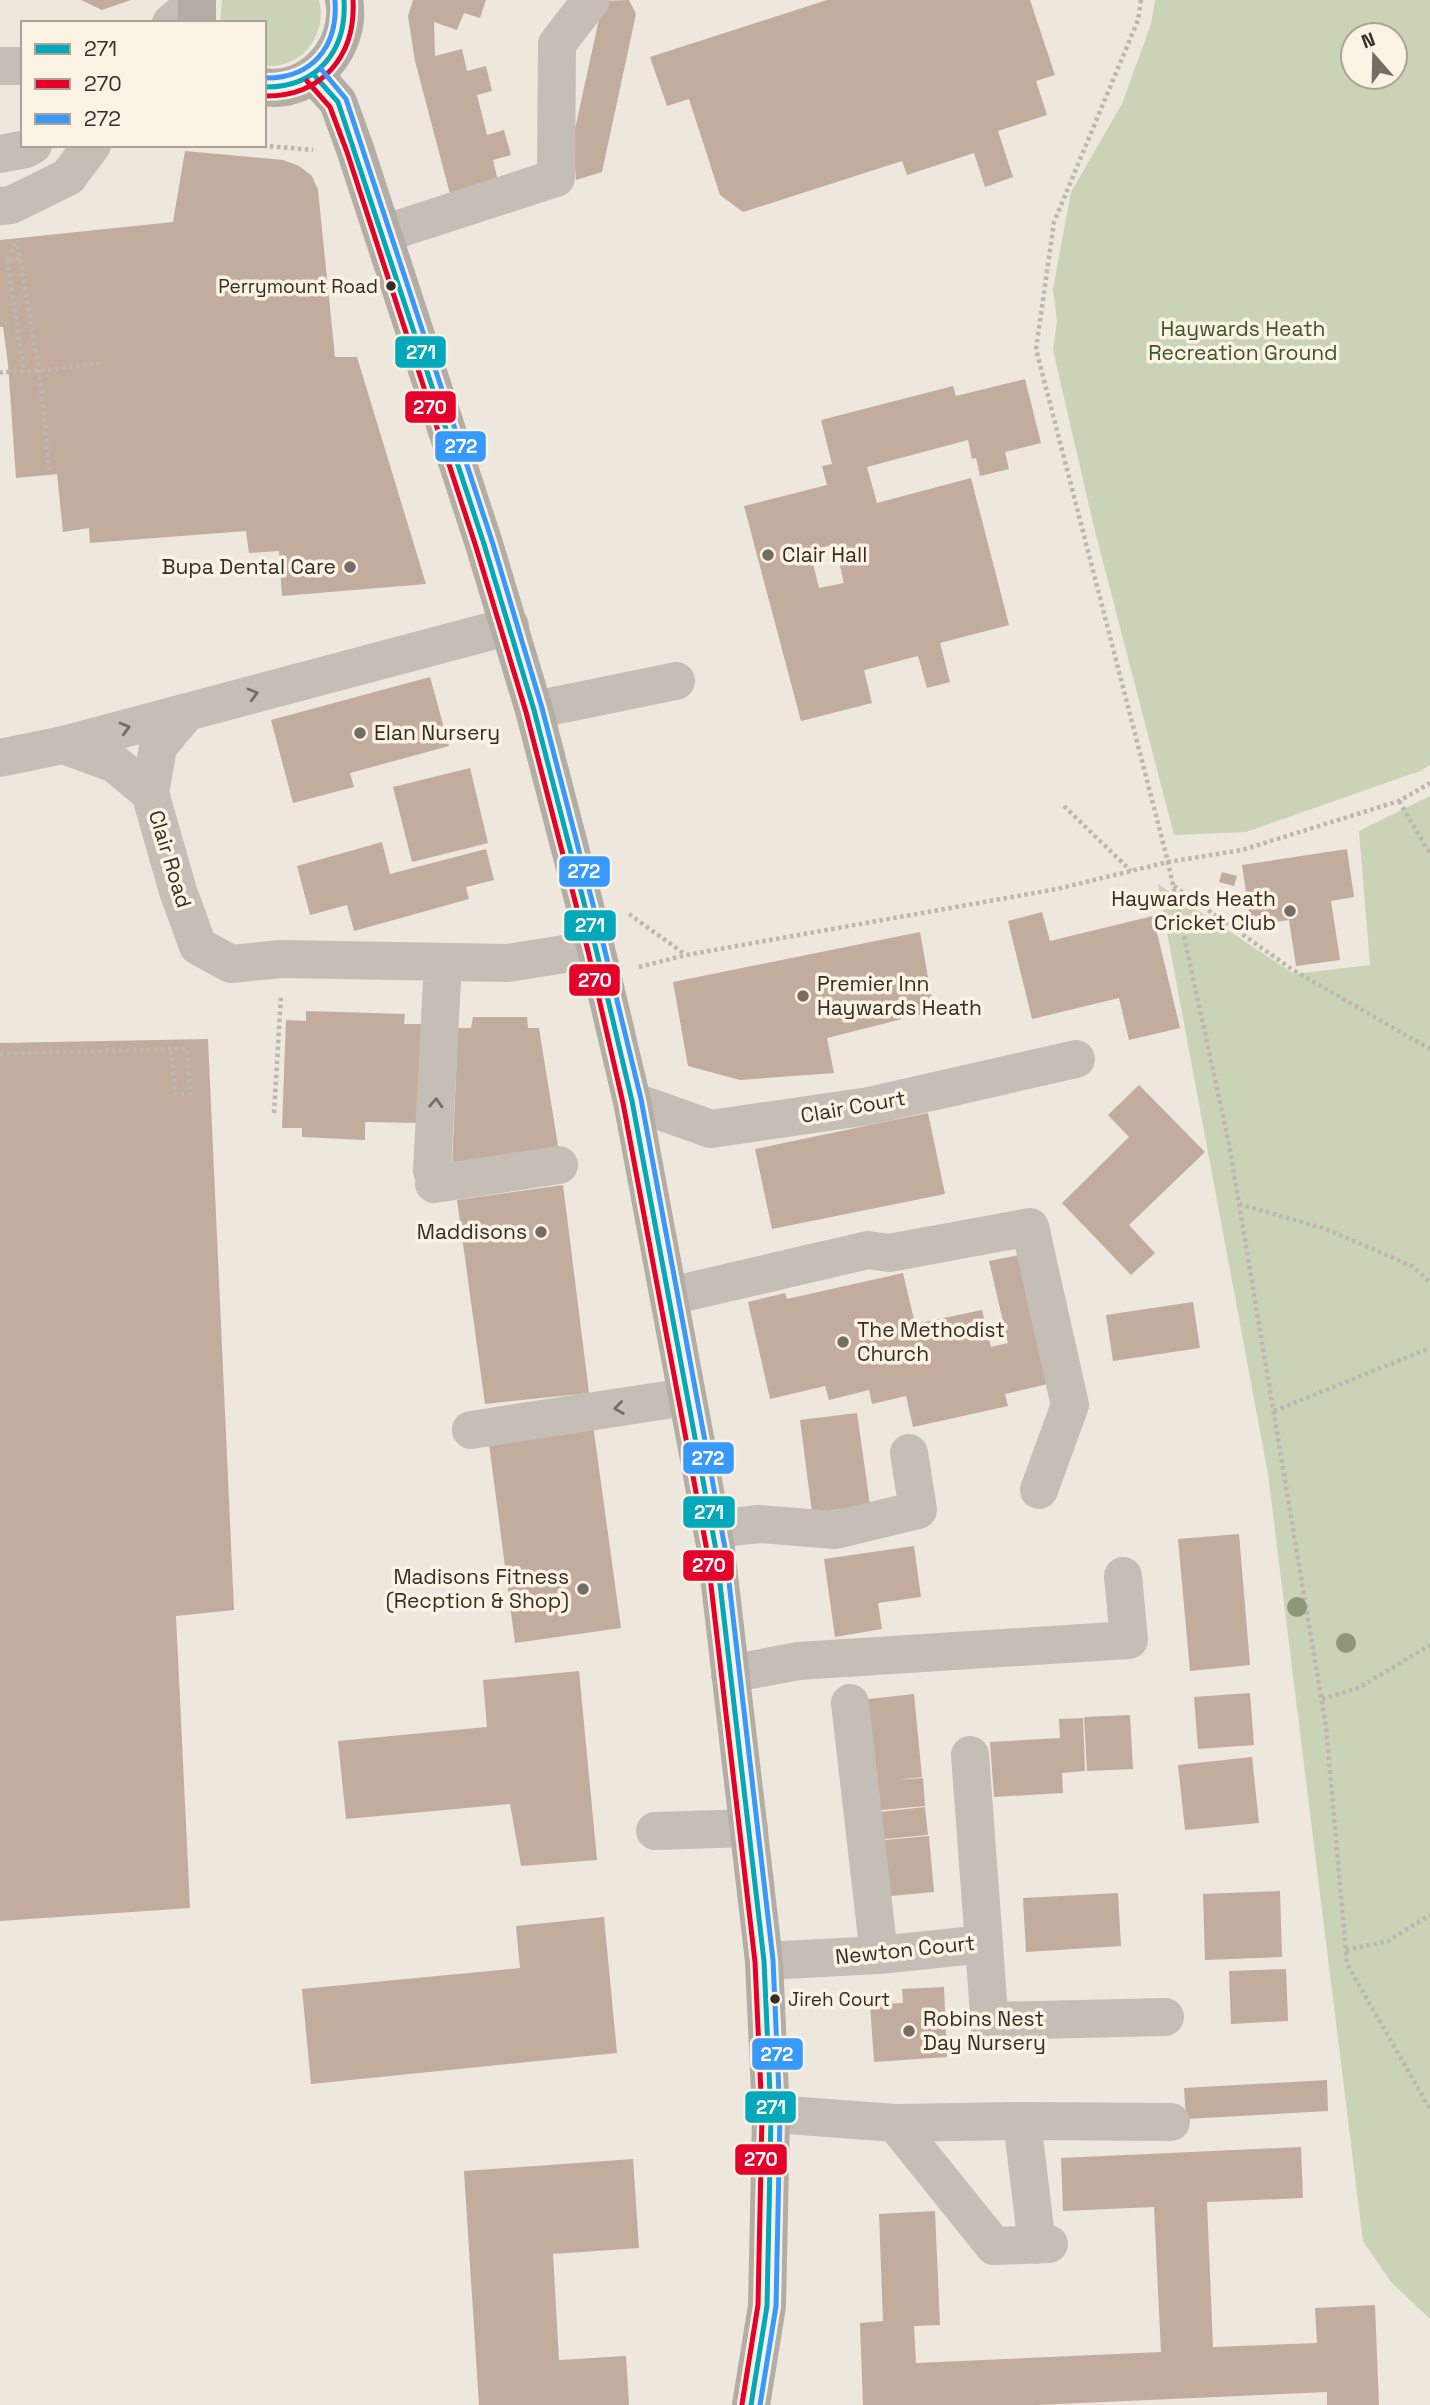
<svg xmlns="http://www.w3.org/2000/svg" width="1430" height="2405" font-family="'Space Grotesk',sans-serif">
<rect width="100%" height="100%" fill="#ede7dd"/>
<path fill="#cbd3b6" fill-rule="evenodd" d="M222,0h97c9,34 -18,71 -55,65v-42h-44z
M1155,0h275v765l-10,6 -174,61 -72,3 -80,-308 -41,-177 4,-29 -4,-32 18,-97 51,-88 29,-80zM1395,35v42h-42v-42z
M1430,796v1523l-39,-37 -28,-41 -95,-767 -110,-590 136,90 76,-9 -11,-134z"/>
<path fill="#c2ac9d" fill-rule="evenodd" d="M81,0h50l-29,10z
M413,0h73l-6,18 -16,-5 -7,17 -23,-8 1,34 27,-7 5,22 19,-5 6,25 -15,4 10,40 17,-5 7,25 -18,5 5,21 -48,13 -35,-133 -7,-45z
M629,0l7,14 -34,158 -26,8 -3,-42 30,-137z
M827,0h203l25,75 -19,6 11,34 -49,16 15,46 -28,10 -11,-34 -67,22 -5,-14 -159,51 -23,-17 -31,-96 -22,7 -17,-49z
M185,151l98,9 16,6 13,10 6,14 17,167h22l69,227 -144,12 -3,-45 -30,2 -3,-22 -156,12 -1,-15 -26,4 -6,-58 -41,4 -8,-114 -5,-37h-3v-87l173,-18z
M1025,379l16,64 -36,9 4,17 -29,7 -4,-18 -4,1 -4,-19 -101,27 10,36 94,-25 38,147 -69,18 10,39 -23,6 -9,-32 -54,14 8,33 -71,18 -57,-215 83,-21 -5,-19 10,-2 -11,-44 132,-34 3,10zM835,544l9,39 -25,5 -9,-37z
M430,677l19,69 -99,27 4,14 -61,16 -22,-83z
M470,768l18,75 -76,19 -19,-75z
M382,842l8,32 96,-25 8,31 -28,7 3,12 -115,32 -7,-26 -37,10 -13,-49z
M1347,849l7,48 -23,4 9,59 -44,6 -7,-46 -38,6 -9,-61z
M1222,872l15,4 -3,10 -15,-4z
M1042,912l8,29 103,-25 27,112 -51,12 -10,-42 -87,21 -24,-98z
M920,932l14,79 -107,27 7,35 -94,7 -52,-14 -15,-84z
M306,1011l99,3 -1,10h22l-3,99 -58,-1v18l-63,-3v-9h-20l4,-108 20,1z
M473,1017h54l1,11h11l20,124 -107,16 6,-140h13z
M208,1039l26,571 -58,6 14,292 -190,13v-878z
M1139,1085l66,67 -76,73 26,28 -24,22 -69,-72 67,-66 -21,-22z
M928,1113l17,81 -173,35 -17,-80z
M563,1185l26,208 -104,11 -28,-204z
M1019,1255l29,129 -43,10 3,12 -95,21 -7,-31 -34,8 -3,-14 -40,10 -4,-14 -55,13 -22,-97 37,-9 2,6 116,-26 12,51 67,-14 9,37 17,-4 -19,-82z
M1193,1302l7,46 -87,13 -7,-46z
M857,1413l13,92 -58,8 -12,-93z
M593,1425l28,203 -106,15 -27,-207z
M1239,1534l11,131 -60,6 -12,-132z
M914,1546l7,51 -43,6 4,26 -47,8 -11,-78z
M579,1671l18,189 -76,6 -11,-62 -164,15 -8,-78 149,-14 -4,-47z
M1250,1693l4,52 -56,4 -4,-52z
M914,1694l8,83 -26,3 27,-2 2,28 -54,5 -11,-111z
M1130,1715l3,54 -46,2 -3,-54z
M1083,1718l2,53 -23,2 1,20 -69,4 -4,-55 70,-4 -1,-19z
M1252,1757l7,66 -74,7 -7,-65z
M925,1807l3,28 -54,5 -3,-27z
M929,1836l5,56 -54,5 -5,-56z
M1280,1891l2,66 -77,3 -2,-66z
M1118,1893l3,53 -95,6 -3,-54z
M604,1917l13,136 -306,31 -9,-95 218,-21 -4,-42z
M1286,1969l2,52 -57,3 -2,-53z
M944,1987l3,70 -73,5 -4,-58 33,-1 -1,-14z
M1327,2080l1,31 -142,8 -2,-31z
M1301,2147l2,51 -96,4 6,145 104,-4 -2,-35 60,-3 4,100h-52v-13l-291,13h-173l-3,-82 23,-2 -4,-107 56,-3 5,114 -26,1 2,37 245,-11 -7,-145 -91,4 -2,-53z
M633,2159l6,89 -86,6 6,106 67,-4 3,49h-150l-15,-234z"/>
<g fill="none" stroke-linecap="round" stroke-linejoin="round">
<path stroke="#beb7af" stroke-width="4.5" stroke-dasharray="3.5 3.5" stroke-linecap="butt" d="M1141,0l-3,20 -84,202 -18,127 132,513 61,282 97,583 21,237 83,145
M256,145l57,5
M15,243l-8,17 13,-1 -2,-19
M20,259l19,112 11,104
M7,260l17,112
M0,374l2,-2 37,-1 62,-8
M1399,801l31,53
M1064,806l67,65
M1174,886l119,84 137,79
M629,914l57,41
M639,967l47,-12 371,-66 111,-27 74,-12 157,-49 31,-18
M0,1054l171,-5h16l3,45h-15l-4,-45
M274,1113l7,-117
M1239,1204l87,25 86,37 18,16
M1274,1411l156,-63
M1322,1699l36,-11 72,-43
M1346,1950l42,-9 42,-26"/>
<path stroke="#c5beb6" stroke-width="38" d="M171,23l25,-21
M0,66h23
M0,154l26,-5 7,-4
M0,206l11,-1 57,-28 24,-32
M383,234l173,-56 1,-134 34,-44
M534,710l142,-29
M187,712l-29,35 -8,46 28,98 20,55 33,18 50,-5 227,4 88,-14
M63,745l52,19 35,29
M0,758l63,-13 447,-119
M632,1101l79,28 158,-23 207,-47
M432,1171l11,-209
M434,1184l125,-19
M670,1296l198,-46 21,3 141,-26 40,178 -31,85
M471,1430l215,-33
M712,1529l47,-5 76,6 83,-20 -9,-57
M730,1674l68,-13 331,-21 -6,-64
M850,1703l29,252
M655,1831l94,-3
M984,1944l6,85
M764,1961l115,-6 105,-11 -14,-189
M990,2021l175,-4
M771,2116l4,-2 120,9 99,123 55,-2
M1022,2121l15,124
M895,2123l127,-2 149,1"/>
<path stroke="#b3ada6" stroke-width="38" d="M197,23v-23
M314,75l24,27 17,47 129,395 50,166 62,239 36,152 84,449 48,411 7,155 -4,190 -16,99
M264,87c48,8 89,-42 80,-87"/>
<defs>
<path id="bus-1" d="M314,75l24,27 146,442 50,166 62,239 36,152 84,449 48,411 7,155 -4,190 -16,99
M264,87c53,1 83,-36 80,-87"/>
<path id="bus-2" d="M307,81l23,26 17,45 129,395 50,165 62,239 35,152 84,448 48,411 7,154 -4,189 -16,99
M264,96c58,1 92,-40 89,-96"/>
<path id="bus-3" d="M321,69l25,30 146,442 50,167 62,239 37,152 84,449 48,412 7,156 -4,190 -16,99
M264,78c48,1 74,-31 71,-77"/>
</defs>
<use href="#bus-1" stroke="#faf2e3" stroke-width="10"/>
<use href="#bus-2" stroke="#faf2e3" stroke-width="10"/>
<use href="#bus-3" stroke="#faf2e3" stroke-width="10"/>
<use href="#bus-1" stroke="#03a8ba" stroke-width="5"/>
<use href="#bus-2" stroke="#e4002b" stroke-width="5"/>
<use href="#bus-3" stroke="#3799fb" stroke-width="5"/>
</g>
<g fill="#8e9779">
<circle cx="1297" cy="1607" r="10"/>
<circle cx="1346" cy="1643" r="10"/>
</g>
<defs><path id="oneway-chevron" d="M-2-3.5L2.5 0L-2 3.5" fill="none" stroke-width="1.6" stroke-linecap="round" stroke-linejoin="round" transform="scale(1.75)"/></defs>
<g stroke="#766e66">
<use href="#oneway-chevron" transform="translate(253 694) rotate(-15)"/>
<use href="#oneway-chevron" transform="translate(125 728) rotate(-15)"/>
<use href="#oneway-chevron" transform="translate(436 1103) rotate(-87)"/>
<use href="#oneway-chevron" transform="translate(619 1408) rotate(172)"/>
</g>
<g fill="#352c25" stroke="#faf2e3" stroke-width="2.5">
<circle cx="391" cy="286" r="6"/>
<circle cx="775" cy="1999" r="6"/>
</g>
<g fill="#756d65" stroke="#faf2e3" stroke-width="2.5">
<circle cx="768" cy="555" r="7"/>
<circle cx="350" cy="567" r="7"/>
<circle cx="360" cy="733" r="7"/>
<circle cx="1290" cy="911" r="7"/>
<circle cx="803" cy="996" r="7"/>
<circle cx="541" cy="1232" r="7"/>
<circle cx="843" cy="1342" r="7"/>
<circle cx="583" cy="1589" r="7"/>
<circle cx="909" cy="2031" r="7"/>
</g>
<g text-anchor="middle" stroke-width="7" stroke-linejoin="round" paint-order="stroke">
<g font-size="19" fill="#352c25" stroke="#faf2e3" text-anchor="end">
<text x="378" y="293">Perrymount Road</text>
<text x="788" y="2006" text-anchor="start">Jireh Court</text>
</g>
<g font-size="21" fill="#405527" stroke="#faf2e3">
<text x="1243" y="336">Haywards Heath<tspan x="1243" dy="24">Recreation Ground</tspan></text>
</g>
<g font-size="21" fill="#352c25" stroke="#faf2e3" text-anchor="start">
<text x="782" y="562">Clair Hall</text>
<text x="336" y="574" text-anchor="end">Bupa Dental Care</text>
<text x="374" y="740">Elan Nursery</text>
<text x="1276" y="906" text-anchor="end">Haywards Heath<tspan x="1276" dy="24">Cricket Club</tspan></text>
<text x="817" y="991">Premier Inn<tspan x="817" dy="24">Haywards Heath</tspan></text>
<text x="527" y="1239" text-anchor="end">Maddisons</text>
<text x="857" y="1337">The Methodist<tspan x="857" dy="24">Church</tspan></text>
<text x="569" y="1584" text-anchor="end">Madisons Fitness<tspan x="569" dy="24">(Recption &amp; Shop)</tspan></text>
<text x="923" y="2026">Robins Nest<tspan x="923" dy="24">Day Nursery</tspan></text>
</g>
<g font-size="21" fill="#352c25" stroke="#faf2e3">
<text transform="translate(170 859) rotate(73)" y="7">Clair Road</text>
<text transform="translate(853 1107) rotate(-10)" y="7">Clair Court</text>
<text transform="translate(905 1950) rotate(-6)" y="7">Newton Court</text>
</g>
</g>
<g stroke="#faf2e3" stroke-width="2.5">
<rect x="394" y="335" width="53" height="34" rx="7" fill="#03a8ba"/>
<rect x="404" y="390" width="53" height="34" rx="7" fill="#e4002b"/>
<rect x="434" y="430" width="53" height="33" rx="7" fill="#3799fb"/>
<rect x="558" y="855" width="53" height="33" rx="7" fill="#3799fb"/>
<rect x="563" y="909" width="54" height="33" rx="7" fill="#03a8ba"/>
<rect x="568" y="963" width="53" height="34" rx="7" fill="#e4002b"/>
<rect x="682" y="1441" width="53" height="34" rx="7" fill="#3799fb"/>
<rect x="682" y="1495" width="54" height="34" rx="7" fill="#03a8ba"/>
<rect x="682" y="1549" width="53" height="33" rx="7" fill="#e4002b"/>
<rect x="751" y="2037" width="53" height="34" rx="7" fill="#3799fb"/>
<rect x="744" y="2090" width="53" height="34" rx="7" fill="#03a8ba"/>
<rect x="734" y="2143" width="54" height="33" rx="7" fill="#e4002b"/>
</g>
<g font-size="19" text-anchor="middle" font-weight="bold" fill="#fff">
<text x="421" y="359">271</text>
<text x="430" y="414">270</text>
<text x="461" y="453">272</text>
<text x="584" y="878">272</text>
<text x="590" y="932">271</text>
<text x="595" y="987">270</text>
<text x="708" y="1465">272</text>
<text x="709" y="1519">271</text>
<text x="709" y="1572">270</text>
<text x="777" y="2061">272</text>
<text x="771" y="2114">271</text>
<text x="761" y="2166">270</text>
</g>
<rect x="21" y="21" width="245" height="126" fill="#faf2e3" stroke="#aba397" stroke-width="2"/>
<rect x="35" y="44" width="35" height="10" fill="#03a8ba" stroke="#aba397" stroke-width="2"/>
<text x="84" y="56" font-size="21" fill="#352c25">271</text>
<rect x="35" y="79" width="35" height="10" fill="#e4002b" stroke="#aba397" stroke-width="2"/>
<text x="84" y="91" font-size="21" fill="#352c25">270</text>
<rect x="35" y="114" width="35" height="10" fill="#3799fb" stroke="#aba397" stroke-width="2"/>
<text x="84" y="126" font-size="21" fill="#352c25">272</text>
<g transform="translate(1374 56) rotate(340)"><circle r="33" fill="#faf2e3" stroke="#aba397" stroke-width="2"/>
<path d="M0-5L12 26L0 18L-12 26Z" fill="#756d65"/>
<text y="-10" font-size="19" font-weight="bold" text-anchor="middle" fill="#352c25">N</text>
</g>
</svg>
